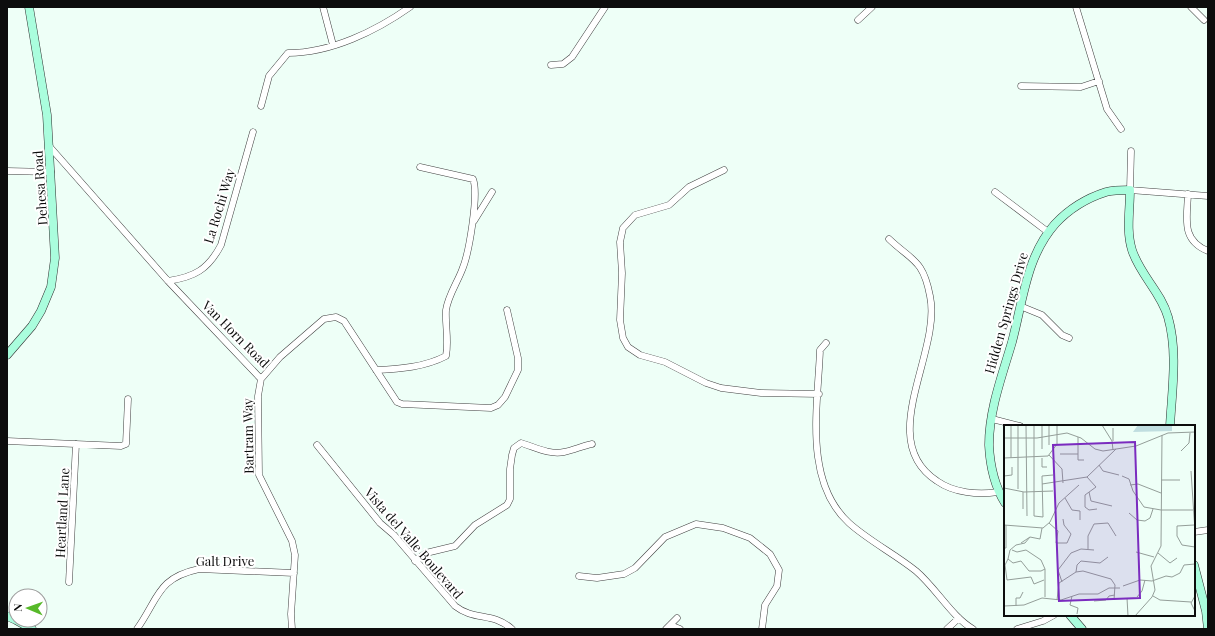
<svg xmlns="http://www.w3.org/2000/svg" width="1215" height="636" font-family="'Playfair Display',serif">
<rect width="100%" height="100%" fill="#eefff7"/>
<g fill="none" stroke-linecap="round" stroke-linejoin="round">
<defs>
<path id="street" d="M323,7l10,38
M1076,7l31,102 14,20
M1191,7l13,13
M858,20l14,-13
M551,65l12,-1 9,-7 33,-50
M1021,86l60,1 18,-6
M261,106l8,-30 19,-23c43,0 88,-22 122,-46
M49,146l119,135 93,98
M1131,151l-1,39 78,6
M724,170l-35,17 -20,18 -34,10 -12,13 -3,14 2,31 -2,47 3,18 5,9 12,8 25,7 41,21 15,5 40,5 58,1
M7,171l44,1
M995,192l53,40
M1188,194c-1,25 -7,46 20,57
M474,221l18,-29
M889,239c23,22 34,20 41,57 12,57 -56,144 7,185 17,12 41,14 61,11
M168,281c26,-4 40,-11 53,-36l32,-113
M1020,306l22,9 20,20 7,3
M826,343l-6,7c-2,55 -17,131 29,173 20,18 46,31 67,48 20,17 36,46 57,58
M376,370c24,-1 49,-3 70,-14 3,-16 -1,-31 0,-46 2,-14 11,-27 16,-40 7,-16 17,-76 11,-91l-53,-12
M261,379l19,-22 44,-38 12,-2 8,4 53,81 5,2 89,4 7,-3 7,-8 13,-27v-12l-11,-48
M261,379l-3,17 1,79 33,66 3,14 -4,59 1,15
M992,419l28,7
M7,441l114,5 5,-2 2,-45
M317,445l63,78 14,12 61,71c19,15 38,6 57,23
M1194,532l14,-2
M415,561l11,-8 29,-7 20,-21 32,-20 3,-6v-30l2,-14 2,-7 7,-5c14,4 28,12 43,9 10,-2 18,-6 28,-8
M579,576l18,2 27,-4 11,-6 30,-31 31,-13 27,4 27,10 20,16 9,16 -2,16 -12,19 -3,24
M69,582l7,-138
M670,625l10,4
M137,629c22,-31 20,-51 62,-60l95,4
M666,629l11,-11
M947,629l12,-11
M1017,629l26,-8 11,-6"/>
<path id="secondary" d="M7,355l25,-29 9,-15 10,-24 4,-29 -8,-143 -18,-108
M1005,503c-11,-18 -15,-37 -16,-58 0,-35 13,-69 23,-103 11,-41 14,-85 43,-118 14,-15 32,-26 51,-32 7,-2 16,-2 24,-2 0,20 -4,41 2,60 8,25 29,42 36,67 10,35 4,73 2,109
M1194,565l12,46 2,18
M1070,615l12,14
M7,616l9,4
M16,620l16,9"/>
</defs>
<use href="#street" stroke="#404040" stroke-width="7"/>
<use href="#secondary" stroke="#2f2f2f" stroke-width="9"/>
<use href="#street" stroke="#fff" stroke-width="6"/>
<use href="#secondary" stroke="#aafddd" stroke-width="8"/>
</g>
<g text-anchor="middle" stroke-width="4" stroke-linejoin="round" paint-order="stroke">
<g font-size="13" fill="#0d0d0d" stroke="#fff">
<text transform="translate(40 188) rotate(-94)" y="5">Dehesa Road</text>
<text transform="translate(219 206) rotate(-73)" y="5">La Rochi Way</text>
<text transform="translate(1006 313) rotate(-74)" y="5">Hidden Springs Drive</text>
<text transform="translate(236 334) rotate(45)" y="5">Van Horn Road</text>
<text transform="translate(248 436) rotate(-91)" y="5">Bartram Way</text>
<text transform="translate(62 513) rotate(-87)" y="5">Heartland Lane</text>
<text transform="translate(414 543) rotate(49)" y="5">Vista del Valle Boulevard</text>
<text x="225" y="566">Galt Drive</text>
</g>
</g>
<g transform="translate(1004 425)">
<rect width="191" height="191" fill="#eefff7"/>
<path d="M134,0h34v6l-39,1z" fill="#c0dee0"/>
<path fill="none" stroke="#949e99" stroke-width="1" d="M22,0l1,91M30,0v91l9,1M38,0v24M45,0v20M98,0l10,16 1,9M74,12v23h6M0,13h33l30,-5 14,5 14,11 8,2 33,-5 32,-13 27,-1M109,16v-13M177,26l8,-8 1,-10M56,29h18M45,30l13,14 1,14M0,33l44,-2 9,-12v-19M7,33v-33M38,33v9h5M95,40l4,6 16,4M187,46l4,60M0,51l8,-1v-8M118,51l7,3 4,12 11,16 17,3h32M83,52l9,10 -11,8v12l4,3 8,-1M83,52l29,-28M157,55h19M38,59l45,-7M126,60l8,-1 23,9M0,63l20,4 29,-1M14,64v-64M85,67l2,9 21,5M61,73l7,12 8,1v9M19,84v-17M125,88l8,7 8,1 5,-3 3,-9M39,92l-1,-41 11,-1M45,98l9,8M0,100l39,3 7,-6 9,-19 20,-18M190,100l-17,1v10l5,9 13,2M54,106l-2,12h11l4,-9 -7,-9 -1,-6M26,112l-5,6 -9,2 -6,5 -2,9 5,4 8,-2 8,10h12l4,-2M17,118l9,-6 10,2 2,-11M0,123h2v-23M84,124v-13l6,-12 14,-1 8,13M8,125l5,2 9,-2 15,10 4,9v28M132,127l18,5M154,128l12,10 7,-5M4,134l-3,6 2,15 24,-3M72,147l1,-7 4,-4 19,2 8,-6M27,152l3,7 10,-4M58,157l-4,-12 13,-17 10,-4 13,1M119,161l17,-6 12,1 14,-5 6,1 8,-4 4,-8 11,-1M68,171l-2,9 8,3 -1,6M149,171l7,4 31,2M191,171l-4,7 4,8M133,172l5,-6 3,-11M123,173l1,18M53,175l2,-17 17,-11 7,-1 28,8 4,6 -1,15M90,176l12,-1 3,-4 6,-1M0,181l20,-1 18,-7 19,2 18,-6h19l11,-6h11M12,181v-8h4l3,-6M131,191l17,-19 3,-7 -4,-24 10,-20 1,-111"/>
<path fill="#7b2cbf" fill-opacity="0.15" stroke="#7b2cbf" stroke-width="2" d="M131,17l5,156 -81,3 -6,-156z"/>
<rect width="191" height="191" fill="none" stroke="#0d0d0d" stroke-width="2"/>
</g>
<rect width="1215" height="636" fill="none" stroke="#0d0d0d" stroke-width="16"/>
<g transform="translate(28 608) rotate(272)"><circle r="19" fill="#ffffff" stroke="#9e9e9e"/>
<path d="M0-3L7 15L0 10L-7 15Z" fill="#57b929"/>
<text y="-6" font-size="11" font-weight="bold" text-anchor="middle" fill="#0d0d0d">N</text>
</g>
</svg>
